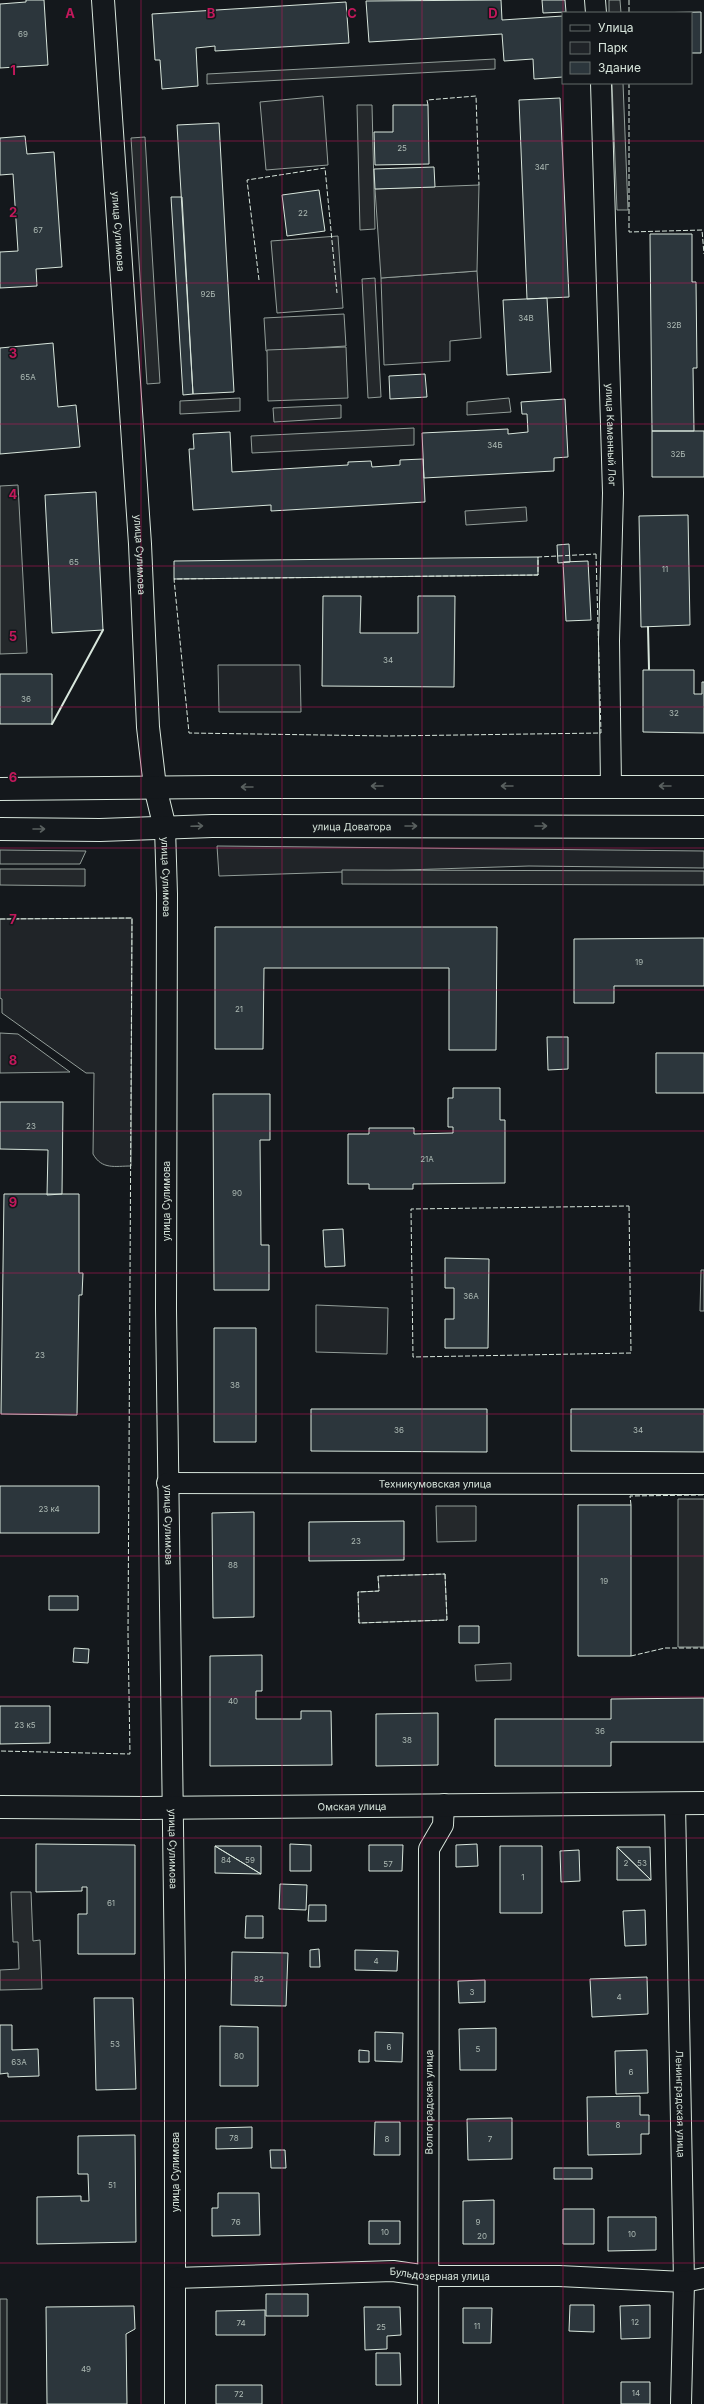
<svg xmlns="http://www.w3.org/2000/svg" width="704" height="2404" font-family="Inter,sans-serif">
<rect width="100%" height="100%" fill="#14181c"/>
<path fill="#202428" stroke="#939e99" d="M323,96l5,69 -62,5 -6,-68z
M338,236l5,72 -66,5 -6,-72z
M477,271l4,67 -31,3v20l-66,4 -3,-87z
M344,314l2,32 -80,5 -2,-33z
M218,665h82l1,47h-82z
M217,846l487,5v17l-175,-2 -310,10z
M0,850l86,1 -6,13h-80z
M132,918l-1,248c-16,0 -29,4 -38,-12l1,-81h-8l-84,-60v-14l-2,-1v-79z
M0,1033l18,1 52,38 -70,1z
M701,1270h3v41h-4z
M316,1305l72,3 -1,46 -71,-2z
M445,1574l2,46 -88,3 -1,-31 21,-1 -1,-15z"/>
<path fill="#24282b" stroke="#939e99" d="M609,0h11l1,13h-12z
M495,59v10l-288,15v-10z
M612,83h11l5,127h-11z
M357,105h15l3,124 -15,1z
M145,137l15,246 -13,1 -16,-246z
M479,185l-2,86 -96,7 -6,-89z
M375,278l6,119 -13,1 -6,-119z
M346,347l2,51 -80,3 -1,-51z
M240,398v13l-60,3v-13z
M509,398l2,14 -44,3v-13z
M341,405v13l-67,4 -1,-14z
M414,428v17l-162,8 -1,-17z
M18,485l9,168 -27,1v-168z
M526,507l1,14 -61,4 -1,-14z
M0,869h85v17l-85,-1z
M342,870l362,1v14l-362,-1z
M678,1499h26v148h-26z
M436,1506h40v35l-39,1z
M511,1663v17l-35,1 -1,-16z
M11,1892h20l2,49 7,-1 2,49 -42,1v-20l19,-1 -1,-27h-5z
M0,2299h7v105h-7z"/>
<path fill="#2c363c" stroke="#d8e6dc" d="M26,0h18l4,65 -48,3v-64l26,-2z
M501,0l1,20 61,-4v61l-29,2 -1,-20 -29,2 -2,-27 -133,8 -3,-41z
M542,0h23l1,12 -23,1z
M346,2l3,41 -134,8v-5l-19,2 2,38 -36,3 -2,-29h-5l-3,-46z
M701,12v41h-10v-40h-44z
M560,98l9,199 -42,2 -8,-199z
M393,105h35l1,59 -54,1 -1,-33h19z
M219,123l15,269 -41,2 -16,-269z
M25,136l2,18 27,-2 8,115 -26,2 1,17 -37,2v-36l18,-1 -5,-77 -13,1v-37z
M434,167l1,20 -60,2 -1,-20z
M319,190l6,41 -38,5 -5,-41z
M171,197h11l11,197 -10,1z
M650,234h42v48h4l1,86h-4l1,63h-42z
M547,298l4,74 -44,3 -4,-75z
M53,343l5,64 18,-2 4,42 -80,7v-106z
M425,374l2,23 -37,2 -1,-23z
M565,399l3,58 -14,1v13l-130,7 -2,-45 86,-4v5l20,-2 -1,-18h-5l-1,-12z
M652,431h52v46h-52z
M230,432l2,40 116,-7v-3l23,-1 1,6 28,-2v-5l23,-1 2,43 -154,9v-6l-78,5 -4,-61h5l-1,-15z
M96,492l7,138 -51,3 -7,-138z
M688,515l2,110 -49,2 -2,-111z
M569,544l1,18 -12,1 -1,-18z
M538,557v18l-364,4v-18z
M588,561l3,59 -25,1 -3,-59z
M323,596h38l-1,37h58v-37h37l-1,91 -132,-1z
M643,670h51v24h8v-12h2v51l-61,-1z
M0,674h52v50h-52z
M215,927h282l-1,123h-47v-82h-185l-1,81h-48z
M704,938v48h-90v17h-40v-64z
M547,1037h21v32l-20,1z
M656,1053h48v40h-48z
M453,1088h47v32h5v63l-92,1v5h-44v-5h-21v-50h21v-6h45v6l39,-1v-6h-5v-29h5z
M213,1094h57v46h-10l1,105h8v45h-55z
M0,1102h63l-1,92 -15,1 1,-45 -48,-1z
M4,1194h75v79h4l-1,22h-3l-2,120 -76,-1z
M343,1229l2,37 -20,1 -2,-37z
M445,1258l44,1 -1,89h-43v-29h9v-31h-9z
M214,1328h42v114h-42z
M311,1409h176v43l-176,-1z
M571,1409h133v43l-133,-1z
M0,1486h99v47h-99z
M578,1505h53v151h-53z
M254,1512v105l-41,1 -1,-105z
M404,1521v39l-95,1v-39z
M49,1596h29v14h-29z
M459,1626h20v17h-20z
M74,1648l15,1 -1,14 -15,-1z
M262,1655v36h-6v28h45v-8h30l1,54 -122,1v-110z
M704,1698v44h-93v24h-116v-47h116v-20z
M0,1706h50v37l-50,1z
M438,1713v52l-62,1v-52z
M36,1844l99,1v109h-57v-40h9v-27h-5v4l-46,1z
M290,1844l21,1v26h-21z
M477,1844l1,22 -22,1v-22z
M369,1845h34l-1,26h-33z
M215,1846l46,28 -46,-1z
M215,1846h46v28z
M500,1846h42v67h-42z
M617,1847l34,33h-34z
M617,1847h33l1,33z
M579,1850l1,31 -19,1 -1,-31z
M280,1884l27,1 -1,25 -27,-1z
M309,1905h17v16h-18z
M645,1910l1,35 -21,1 -2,-35z
M246,1916h17v22h-18z
M319,1949l1,18h-10v-17z
M355,1950l43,1 -1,20 -42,-1z
M232,1952l56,1 -2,53 -55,-1z
M647,1977l1,37 -56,3 -2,-38z
M485,1980v22l-26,1 -1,-22z
M94,1998h39l3,91 -40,1z
M0,2025h12v25l26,-1 1,27 -31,1v-4l-8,1z
M220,2026l38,1v59h-38z
M496,2028v42h-36l-1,-41z
M375,2032l28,1 -1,29 -27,-1z
M359,2050l10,1v11h-10z
M647,2050l1,43 -32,1 -1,-43z
M640,2096v19h9v19h-8v20l-53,1 -1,-58z
M512,2118v41l-44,1 -1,-41z
M375,2122h25v33h-26z
M252,2127v21l-36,1v-21z
M135,2135l1,107 -99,2v-47l44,-1v5h8l-1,-27h-10v-38z
M270,2150h15l1,18h-15z
M554,2168h38v11h-38z
M218,2193h41l1,42 -48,1v-28h6z
M494,2200v44h-31v-43z
M563,2209h31v35h-31z
M608,2217h48v33l-48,1z
M369,2221h31v23h-31z
M266,2294h42v22h-42z
M570,2305h24v27l-25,-1z
M650,2305v33l-29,1 -1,-33z
M134,2306l1,23 -9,5 1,70h-80l-1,-97z
M364,2307h36l1,28 -14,1v13l-22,1z
M463,2308h29l-1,35h-28z
M265,2310v25h-49v-24z
M376,2353h24l1,32h-25z
M621,2382h29v22h-29z
M216,2385h46v19h-46z"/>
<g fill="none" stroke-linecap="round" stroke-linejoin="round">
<defs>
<g id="street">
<path d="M595,0l1,13"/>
<path id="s1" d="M601,83l12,410 -4,148 2,145"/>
<path id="s2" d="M165,828l2,66 -1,415 9,666v429"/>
<path id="s3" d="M167,1483l537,1"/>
<path id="s4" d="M675,1803l9,479 -3,122"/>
<path id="s5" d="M175,2278l218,-7 35,5h131l125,6 20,-4"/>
<path id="s6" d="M428,2404l1,-555 14,-24 1,-21"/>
</g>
<g id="secondary">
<path id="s7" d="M103,0l37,544 8,183 7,60"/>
<path id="s8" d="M0,1807l145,1 559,-5"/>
</g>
<g id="primary">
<path d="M155,787l10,41"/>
<path d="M0,789l213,-2h491"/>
<path id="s9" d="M0,829l100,1 112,-4 492,1"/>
</g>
</defs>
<use href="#street" stroke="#d8e6dc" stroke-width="22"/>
<use href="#secondary" stroke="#d8e6dc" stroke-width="24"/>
<use href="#primary" stroke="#d8e6dc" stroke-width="24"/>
<use href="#street" stroke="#14181c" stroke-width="20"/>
<use href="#secondary" stroke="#14181c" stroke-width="22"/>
<use href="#primary" stroke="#14181c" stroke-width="22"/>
<path stroke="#d8e6dc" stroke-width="1" stroke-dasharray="5 2" stroke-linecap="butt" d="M629,0v13
M629,83v149l73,-2 2,24
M428,105l-1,-5 49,-4 3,89
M259,280l-12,-100 78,-12 12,125
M596,554l5,179 -213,3 -199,-3 -15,-154 364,-4v-18z
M0,919l132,-1 -4,716 2,120 -130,-3
M629,1206l2,147 -218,4 -2,-148z
M631,1505l-1,-9 74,-1
M445,1574l2,46 -88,3 -1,-31 21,-1 -1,-15z
M631,1656l34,-8h39"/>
<path stroke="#d8e6dc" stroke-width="2" d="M648,627l1,42
M52,724l51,-94"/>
</g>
<defs><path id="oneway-shaft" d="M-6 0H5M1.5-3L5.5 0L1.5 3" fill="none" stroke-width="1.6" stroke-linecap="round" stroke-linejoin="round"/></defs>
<g stroke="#59605f">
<use href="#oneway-shaft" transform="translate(377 786) rotate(180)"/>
<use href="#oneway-shaft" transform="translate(507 786) rotate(180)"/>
<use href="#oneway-shaft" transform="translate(665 786) rotate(-180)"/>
<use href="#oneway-shaft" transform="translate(247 787) rotate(180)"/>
<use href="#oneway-shaft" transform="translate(197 826) rotate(-2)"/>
<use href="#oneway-shaft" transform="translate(411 826)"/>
<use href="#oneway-shaft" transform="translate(541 826)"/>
<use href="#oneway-shaft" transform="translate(39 829)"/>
</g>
<path fill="none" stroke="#c2185b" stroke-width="1" stroke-opacity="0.55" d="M141,0v2404M282,0v2404M422,0v2404M563,0v13M563,83v2321M0,141h704M0,283h704M0,424h704M0,566h704M0,707h704M0,848h704M0,990h704M0,1131h704M0,1273h704M0,1414h704M0,1556h704M0,1697h704M0,1838h704M0,1980h704M0,2121h704M0,2263h704"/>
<g text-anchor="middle" stroke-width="3" stroke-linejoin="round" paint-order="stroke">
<g font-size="8" fill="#adbab4">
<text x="23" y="37">69</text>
<text x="402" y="151">25</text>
<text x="542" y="170">34Г</text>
<text x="303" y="216">22</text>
<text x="38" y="233">67</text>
<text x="208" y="297">92Б</text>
<text x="526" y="321">34В</text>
<text x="674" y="328">32В</text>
<text x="28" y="380">65А</text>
<text x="495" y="448">34Б</text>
<text x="678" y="457">32Б</text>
<text x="74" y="565">65</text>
<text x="665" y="572">11</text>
<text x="388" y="663">34</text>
<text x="26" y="702">36</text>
<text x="674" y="716">32</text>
<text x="639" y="965">19</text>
<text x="239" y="1012">21</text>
<text x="31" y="1129">23</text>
<text x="427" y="1162">21А</text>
<text x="237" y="1196">90</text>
<text x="471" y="1299">36А</text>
<text x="40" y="1358">23</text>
<text x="235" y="1388">38</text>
<text x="399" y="1433">36</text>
<text x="638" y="1433">34</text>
<text x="49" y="1512">23 к4</text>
<text x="356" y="1544">23</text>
<text x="233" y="1568">88</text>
<text x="604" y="1584">19</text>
<text x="233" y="1704">40</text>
<text x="25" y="1728">23 к5</text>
<text x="600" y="1734">36</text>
<text x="407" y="1743">38</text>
<text x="226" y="1863">84</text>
<text x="250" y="1863">59</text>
<text x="626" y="1866">2</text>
<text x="642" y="1866">53</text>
<text x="388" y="1867">57</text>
<text x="523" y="1880">1</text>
<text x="111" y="1906">61</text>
<text x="376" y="1964">4</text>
<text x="259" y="1982">82</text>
<text x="472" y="1995">3</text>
<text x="619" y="2000">4</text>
<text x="115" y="2047">53</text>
<text x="389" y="2050">6</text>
<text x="478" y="2052">5</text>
<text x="239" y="2059">80</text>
<text x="19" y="2065">63А</text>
<text x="631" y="2075">6</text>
<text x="618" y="2128">8</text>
<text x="234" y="2141">78</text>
<text x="387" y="2142">8</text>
<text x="490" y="2142">7</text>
<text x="112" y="2188">51</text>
<text x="236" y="2225">76</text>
<text x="478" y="2225">9</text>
<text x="385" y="2235">10</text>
<text x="632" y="2237">10</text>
<text x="482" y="2239">20</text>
<text x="635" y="2325">12</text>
<text x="241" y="2326">74</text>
<text x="477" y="2329">11</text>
<text x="381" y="2330">25</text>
<text x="86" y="2372">49</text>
<text x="636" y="2396">14</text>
<text x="239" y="2397">72</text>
</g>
<g font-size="10" fill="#d8e6dc" stroke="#14181c">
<text dy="4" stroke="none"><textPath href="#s7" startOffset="232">улица Сулимова</textPath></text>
<text dy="4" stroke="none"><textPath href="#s1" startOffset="352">улица Каменный Лог</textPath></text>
<text dy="4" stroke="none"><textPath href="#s7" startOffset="556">улица Сулимова</textPath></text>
<text dy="4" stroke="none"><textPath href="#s9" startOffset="352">улица Доватора</textPath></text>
<text dy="4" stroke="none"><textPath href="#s2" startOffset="49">улица Сулимова</textPath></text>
<text transform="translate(166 1201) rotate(-90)" y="4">улица Сулимова</text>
<text dy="4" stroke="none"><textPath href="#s3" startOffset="268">Техникумовская улица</textPath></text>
<text dy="4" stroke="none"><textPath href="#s2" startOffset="697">улица Сулимова</textPath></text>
<text dy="4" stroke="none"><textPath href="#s8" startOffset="352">Омская улица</textPath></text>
<text dy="4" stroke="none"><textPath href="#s2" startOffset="1021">улица Сулимова</textPath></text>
<text dy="4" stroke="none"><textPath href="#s6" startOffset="302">Волгоградская улица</textPath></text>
<text dy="4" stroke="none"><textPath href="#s4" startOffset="301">Ленинградская улица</textPath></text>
<text transform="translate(175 2172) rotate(-90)" y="4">улица Сулимова</text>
<text dy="4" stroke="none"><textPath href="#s5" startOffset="265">Бульдозерная улица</textPath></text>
</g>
</g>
<g font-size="13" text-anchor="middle" font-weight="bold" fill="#c2185b" stroke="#14181c" stroke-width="3" stroke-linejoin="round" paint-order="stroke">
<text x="70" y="18">A</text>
<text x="211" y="18">B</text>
<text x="352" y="18">C</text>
<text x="493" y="18">D</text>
<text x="13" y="75">1</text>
<text x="13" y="217">2</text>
<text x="13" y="358">3</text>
<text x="13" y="499">4</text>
<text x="13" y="641">5</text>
<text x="13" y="782">6</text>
<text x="13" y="924">7</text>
<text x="13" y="1065">8</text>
<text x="13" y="1207">9</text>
</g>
<rect x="562" y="12" width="130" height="72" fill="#14181c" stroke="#626a69"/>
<rect x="570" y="25" width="20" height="6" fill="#14181c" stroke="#626a69"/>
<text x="598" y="32" font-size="12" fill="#d8e6dc">Улица</text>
<rect x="570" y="42" width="20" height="12" fill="#202428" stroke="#626a69"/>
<text x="598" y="52" font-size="12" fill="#d8e6dc">Парк</text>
<rect x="570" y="62" width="20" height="12" fill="#2c363c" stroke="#626a69"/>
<text x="598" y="72" font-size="12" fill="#d8e6dc">Здание</text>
</svg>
